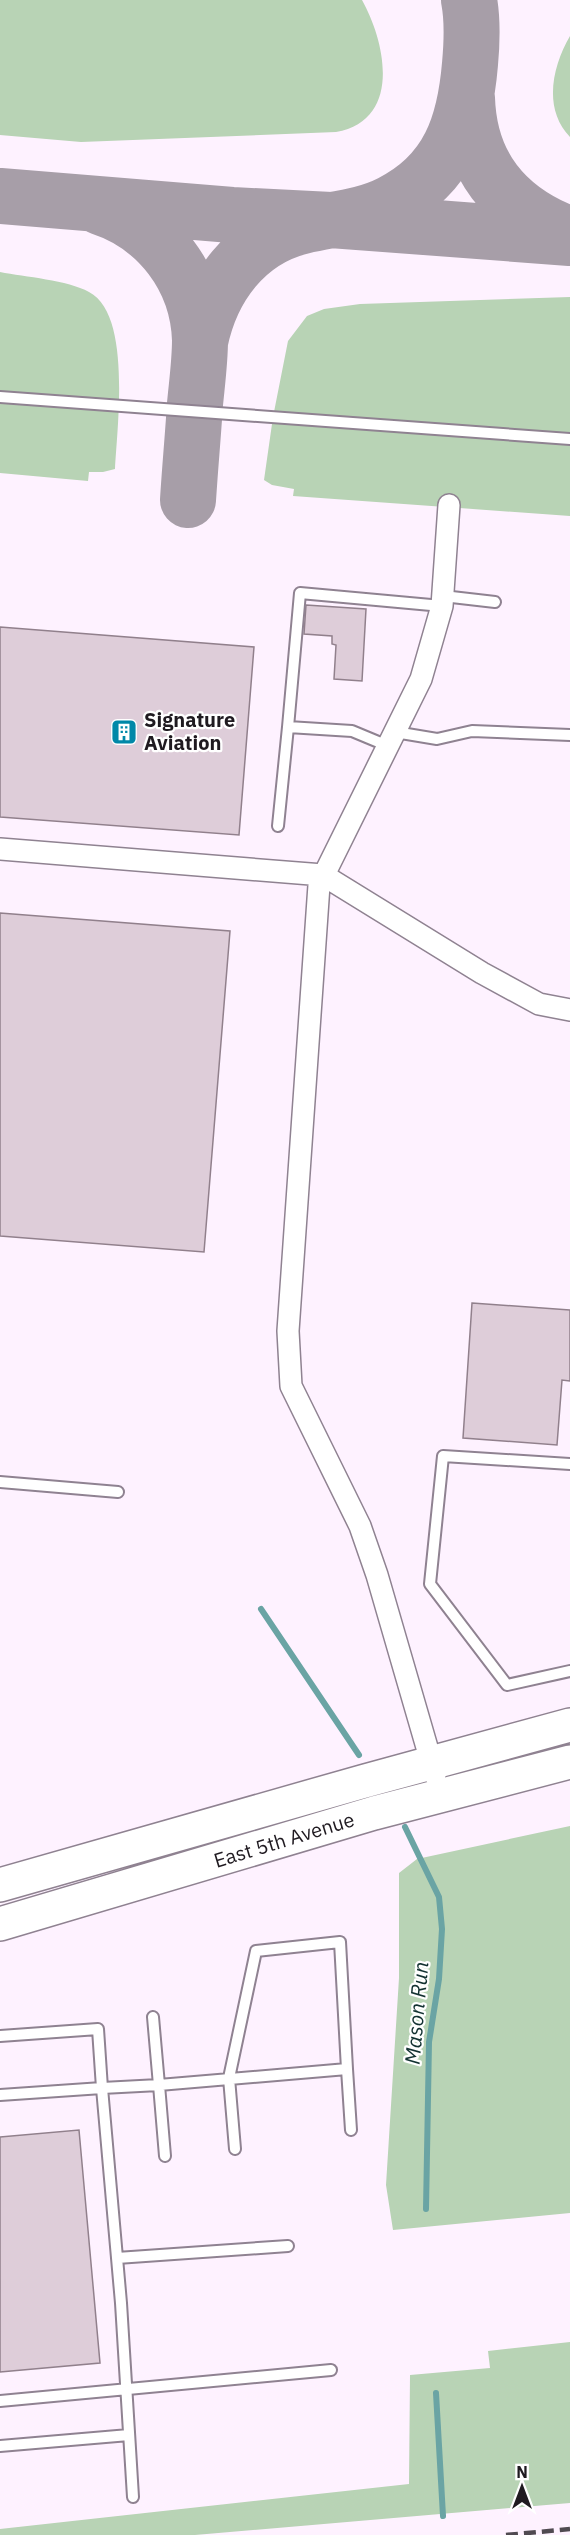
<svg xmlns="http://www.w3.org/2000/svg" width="570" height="2535" font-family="'IBM Plex Sans',sans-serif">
<rect width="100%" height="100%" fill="#fef2ff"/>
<path fill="#b8d3b5" d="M0,0h362c24,43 40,120 -26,132l-255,10 -81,-7z
M570,36v101c-27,-28 -18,-70 0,-101z
M0,272c25,5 68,8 89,20 43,22 28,135 26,177l-12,3h-14l-1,9 -88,-8z
M570,297v219l-277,-20 1,-7 -22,-4 -8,-5 9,-63 15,-76 19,-25 17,-7 36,-5z
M570,1826v387l-177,17 -7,-45 13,-207v-105l18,-14z
M570,2342v161l-375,32h-195v-6l409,-45 1,-109 80,-7 -2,-17z"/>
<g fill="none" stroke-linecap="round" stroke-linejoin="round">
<path stroke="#6aa4a4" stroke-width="6" d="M261,1609l98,146
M405,1827l34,70 3,32 -3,50 -10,63 -3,167
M436,2393l7,123"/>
<path stroke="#a79ea8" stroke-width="56" d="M467,98c2,67 38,111 99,135
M0,196l232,19 99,5 239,18
M100,207c58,19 98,71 100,133 0,21 -3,43 -5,64 -2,32 -5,64 -7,96
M200,342c11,-54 46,-103 103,-116 29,-7 61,-9 88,-23 58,-29 74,-79 79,-139 2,-22 3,-43 -1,-64"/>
</g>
<path fill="#decdd9" stroke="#91808c" stroke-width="1.5" d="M306,605l60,4 -4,72 -28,-2 2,-34 -4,-1v-8l-28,-2z
M0,627l254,20 -15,188 -239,-18z
M0,913l230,18 -26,321 -204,-16z
M472,1303l98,7v71l-8,-1 -5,65 -94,-7z
M79,2130l21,233 -100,9v-235z"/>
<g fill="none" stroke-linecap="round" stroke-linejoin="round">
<defs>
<path id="lane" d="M0,397l570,42
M443,596l52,6
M288,727l12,-134 142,13
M395,732l42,7 35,-8 98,4
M278,826l10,-99 64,4 36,15
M570,1464l-127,-8 -13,128 77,101 63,-14
M0,1482l118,10
M0,2036l98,-7 4,59 -102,7
M235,2149l-6,-71 27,-127 84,-9 7,127
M165,2156l-6,-71 188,-16 4,61
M117,2258l171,-12
M0,2401l331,-31
M0,2446l129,-11
M133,2497l-12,-194 -19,-215 57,-3 -6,-68"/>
<path id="street" d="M0,849l323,26 159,98 57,31 31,6
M435,1775l-58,-200 -17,-49 -69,-140 -3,-55 31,-446 102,-206 21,-73 7,-101"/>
<path id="primary" d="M0,1885l365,-104 205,-56
M0,1924l374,-111 196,-51"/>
</defs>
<use href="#lane" stroke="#8f8291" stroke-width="14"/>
<use href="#street" stroke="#8f8291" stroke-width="24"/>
<use href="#primary" stroke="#8f8291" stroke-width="36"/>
<use href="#lane" stroke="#fff" stroke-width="10"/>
<use href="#street" stroke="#fff" stroke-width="21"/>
<use href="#primary" stroke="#fff" stroke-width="33"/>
<path stroke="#504a51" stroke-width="4.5" stroke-dasharray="12 6" stroke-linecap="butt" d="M506,2535l64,-6"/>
</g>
<defs>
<symbol id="building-square" viewBox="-11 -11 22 22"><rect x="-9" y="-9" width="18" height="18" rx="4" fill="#0088a8" stroke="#fff"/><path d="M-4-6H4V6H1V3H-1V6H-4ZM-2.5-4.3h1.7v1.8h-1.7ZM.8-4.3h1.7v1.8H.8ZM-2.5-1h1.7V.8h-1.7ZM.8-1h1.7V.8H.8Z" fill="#fff"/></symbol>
</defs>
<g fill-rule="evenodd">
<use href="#building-square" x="109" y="717" width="30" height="30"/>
</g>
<g text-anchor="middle" stroke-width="4.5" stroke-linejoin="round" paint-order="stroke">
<g font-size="20" font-weight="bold" fill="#1f1a20" stroke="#fff" text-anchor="start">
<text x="144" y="727">Signature<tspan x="144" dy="23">Aviation</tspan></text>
</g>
<g font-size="20" fill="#1f1a20" stroke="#fff">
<text transform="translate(284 1840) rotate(-17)" y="7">East 5th Avenue</text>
</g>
<g font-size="21" font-style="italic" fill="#123131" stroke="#fff">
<text transform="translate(417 2013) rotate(-85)" y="7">Mason Run</text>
</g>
</g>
<g transform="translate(522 2487)" stroke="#ffffff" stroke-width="4.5" paint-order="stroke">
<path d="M0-4.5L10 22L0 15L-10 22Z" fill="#1f1a20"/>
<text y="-9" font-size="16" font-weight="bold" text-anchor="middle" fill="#1f1a20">N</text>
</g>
</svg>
